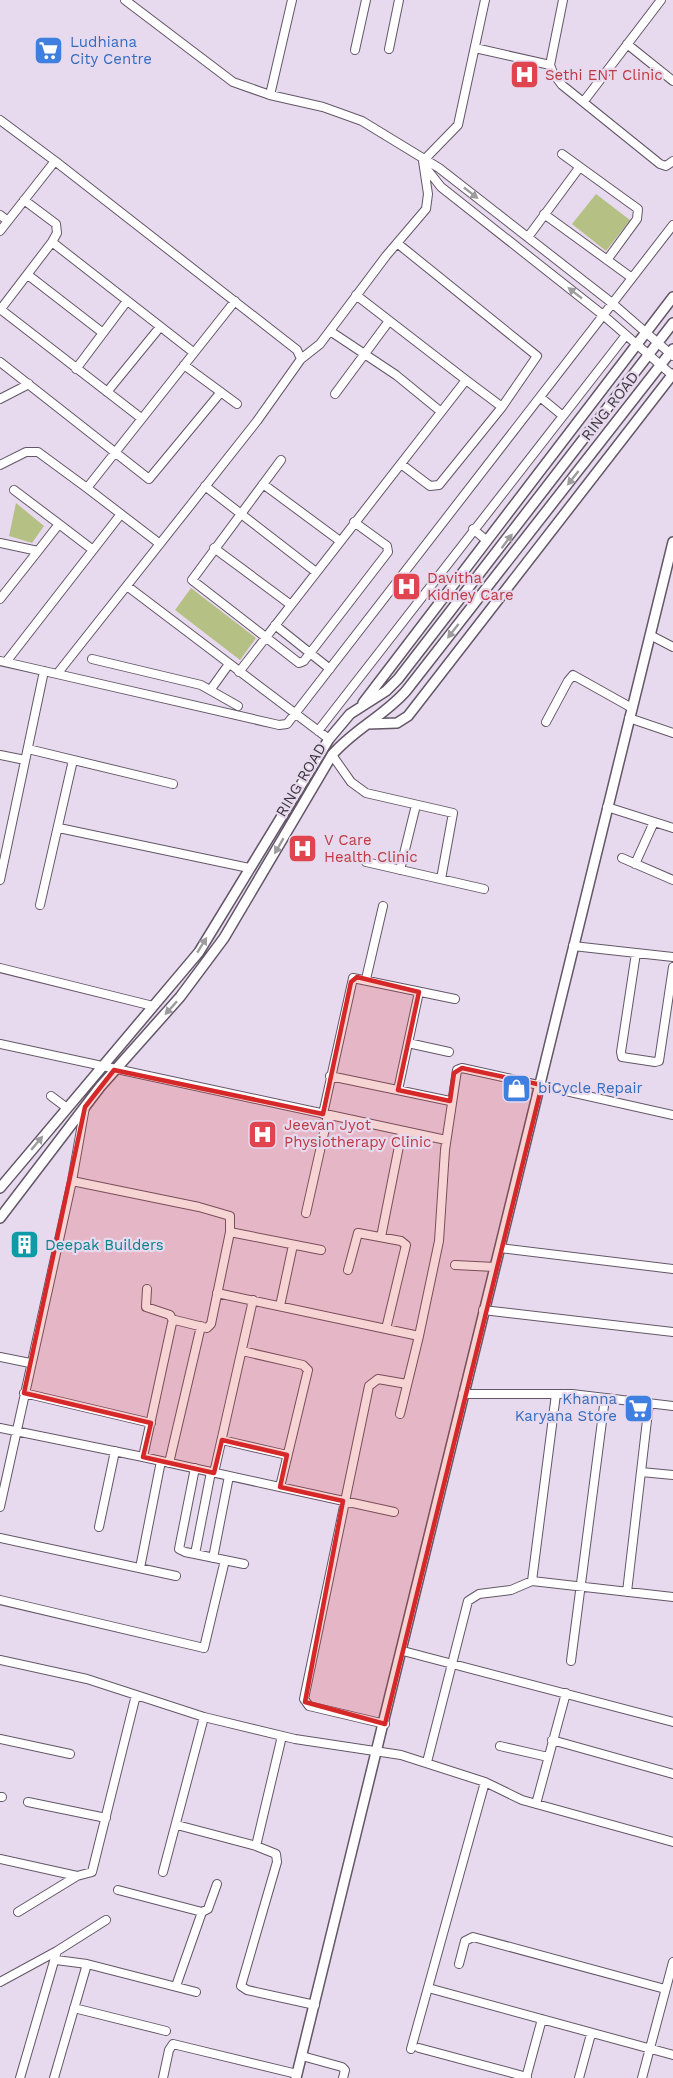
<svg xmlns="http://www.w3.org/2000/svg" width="673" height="2078" font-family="'Work Sans',sans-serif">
<rect width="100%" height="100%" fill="#e8daee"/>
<path fill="#b5c085" d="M596,194l34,26 -24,31 -34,-27z
M16,503l28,23 -12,17 -23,-7z
M191,588l65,50 -16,22 -65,-50z"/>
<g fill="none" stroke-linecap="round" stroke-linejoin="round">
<defs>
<path id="minor" d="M125,0l108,82 37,13 53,12 39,14 77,47 173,135 61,53
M627,44l46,37
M475,48l75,17 13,-65
M389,49l10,-49
M355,50l11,-50
M550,65l3,8 9,12 98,79 6,2 7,-5
M270,95l22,-95
M584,101l77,-101
M0,120l55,41 -55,70
M562,154l76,55 -1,10 -30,41
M426,168l15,19 162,128 69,60
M24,200l32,24 1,9 -5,9 141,110
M544,214l88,64
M0,215l8,6
M528,237l51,-69
M397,243l140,113 -35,51 -63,78 -9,1 -29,-22
M28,275l75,58 24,-32
M0,309l141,109
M0,310l52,-68
M330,331l66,44 44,36
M301,359l19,-15 66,-88 40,-47 2,-15 -5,-33 35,-36 27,-125
M0,362l149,117 72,-87
M184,365l53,39
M76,369l27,-36
M466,380l36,27
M107,392l53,-65
M335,394l54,-73
M540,397l23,19
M0,399l29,-15
M281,460l-89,120 107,83 5,-2 84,-109 -1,-6 -33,-24
M0,465l26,-13h12l49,36
M263,484l77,57
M205,486l111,86
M14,490l45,34 -21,27
M59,524l34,26
M473,529l13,11
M0,543l38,8 -38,48
M160,544l-73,-56 148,-187
M214,548l77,57
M127,586l202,153
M275,625l55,44
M650,635l23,12
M92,659l109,26 37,21
M0,661l57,13 200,-253 44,-62 -4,-9 -242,-189
M6,662l115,-148
M239,672l227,-292 -110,-85
M57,674l222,51 8,-1 386,-499
M211,689l18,-25
M629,718l44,15
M546,722l22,-41 5,-6 59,33
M318,731l308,-396
M28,749l145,35
M0,755l25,5
M332,755l19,27 15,11 87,20 -12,66
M607,807l66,21
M59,828l190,40
M622,858l51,22
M366,862l118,27
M635,864l19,-42
M400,870l16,-65
M0,880l44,-209
M40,905l33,-145
M573,946l100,11
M636,953l-15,99 1,5 33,5 4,-1 14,-94
M0,968l153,38
M366,979l17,-73
M408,1043l41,9
M0,1044l446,96
M330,1076l120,25
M398,1090l21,-98
M51,1096l16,12
M323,1114l30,-136 102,21
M306,1213l22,-98
M230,1232l91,18
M381,1237l21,-106
M500,1248l173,21
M455,1265l40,2
M348,1270l10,-37 43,8 5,4 -20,84
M147,1289l-1,18 24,8 3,6
M217,1293l202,43 20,-95 6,-91 12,-80 5,-2 211,47
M280,1306l13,-61
M483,1310l190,22
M242,1351l61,14 5,5 -28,117
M0,1357l30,6
M24,1393l127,30
M463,1394h109l101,12
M400,1414l19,-78
M0,1428l143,29 29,-134 3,-3 32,8 4,-4 19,-92v-16l-31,-9 -127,-26
M222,1440l65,15
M143,1457l251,55
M169,1463l32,-137
M195,1468l-16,81 6,3 59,12
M641,1472l32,3
M214,1473l39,-173
M0,1507l72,-326 13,-74
M99,1527l16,-76
M0,1538l176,38
M195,1554l16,-82
M213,1558l16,-82
M140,1568l21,-107
M532,1581l141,16
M627,1592l22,-189
M0,1600l204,48 21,-88
M403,1651l270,71
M0,1660l87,19 117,38 -41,155
M571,1661l34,-263
M204,1717l91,22 106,16 84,27 37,18 151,42
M385,1724l-76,-18 -5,-7 65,-313 9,-7 29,5
M0,1739l70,15
M552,1740l121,34
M500,1746l48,11
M427,1762l41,-161 11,-7 32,-4 21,-9 24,-187
M0,1797h2
M28,1802l78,16
M536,1804l30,-111
M177,1825l79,21 20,8 1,8 -36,124 6,4 68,15
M256,1846l26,-110
M0,1859l77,17
M118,1890l84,22 6,-3 9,-25
M18,1912l59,-36 15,-4 44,-177
M87,1964l109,28
M459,1964l6,-23 8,-4 192,52
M0,1982l57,-31 49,-31
M176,1986l26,-74
M432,1989l241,66
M74,2008l92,23
M419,2048l108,29
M411,2049l74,-267
M302,2056l40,11 3,3 -2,8
M20,2078l37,-127
M54,2078l33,-114 -31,-4
M163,2078l6,-28 4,-6 124,30
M526,2078l16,-59
M579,2078l12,-44
M642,2078l31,-116"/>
<path id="tertiary" d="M363,703l310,-406
M367,724l30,-1 11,-7 265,-342
M0,1188l199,-236 130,-213 21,-25 36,-23 12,-12 275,-356
M0,1218l100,-131 80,-90 44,-59 108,-183c21,-25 52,-39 74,-64l267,-342
M296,2078l377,-1536"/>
</defs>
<use href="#minor" stroke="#635767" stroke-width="10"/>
<use href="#tertiary" stroke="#635767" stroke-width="12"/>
<use href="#minor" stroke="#fff" stroke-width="8"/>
<use href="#tertiary" stroke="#fff" stroke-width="9"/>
</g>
<defs><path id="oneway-solid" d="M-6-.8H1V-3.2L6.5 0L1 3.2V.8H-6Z" transform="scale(1.5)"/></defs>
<g fill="#9e9b9f">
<use href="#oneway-solid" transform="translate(471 193) rotate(38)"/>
<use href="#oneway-solid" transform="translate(575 293) rotate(-142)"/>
<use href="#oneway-solid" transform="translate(573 478) rotate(128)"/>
<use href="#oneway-solid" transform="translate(507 541) rotate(-53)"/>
<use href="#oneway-solid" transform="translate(453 631) rotate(128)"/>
<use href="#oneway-solid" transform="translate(279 846) rotate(120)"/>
<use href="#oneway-solid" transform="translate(202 945) rotate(-58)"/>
<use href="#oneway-solid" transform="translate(171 1008) rotate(132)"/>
<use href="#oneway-solid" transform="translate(37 1143) rotate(-50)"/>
</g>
<path fill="#d62828" fill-opacity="0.2" stroke="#d62828" stroke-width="4.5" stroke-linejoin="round" d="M357,977l62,15 -21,98 52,11 4,-28 8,-5 80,17 -157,639 -80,-22 38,-201 -63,-14 7,-32 -65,-15 -8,33 -71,-16 8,-34 -127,-30 61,-286 29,-37 209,44 28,-132z"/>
<defs>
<symbol id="supermarket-square" viewBox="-11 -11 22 22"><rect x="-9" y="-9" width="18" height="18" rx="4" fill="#3f7fe0" stroke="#e8daee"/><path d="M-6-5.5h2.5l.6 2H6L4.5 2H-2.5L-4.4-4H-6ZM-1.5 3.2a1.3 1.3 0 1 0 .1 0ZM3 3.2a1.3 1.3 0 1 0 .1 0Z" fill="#fff"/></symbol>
<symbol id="hospital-square" viewBox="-11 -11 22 22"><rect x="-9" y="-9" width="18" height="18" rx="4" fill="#e0444e" stroke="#e8daee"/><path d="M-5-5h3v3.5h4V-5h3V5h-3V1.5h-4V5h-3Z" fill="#fff"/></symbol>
<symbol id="shop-square" viewBox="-11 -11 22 22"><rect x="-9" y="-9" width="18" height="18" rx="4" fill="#3f7fe0" stroke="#e8daee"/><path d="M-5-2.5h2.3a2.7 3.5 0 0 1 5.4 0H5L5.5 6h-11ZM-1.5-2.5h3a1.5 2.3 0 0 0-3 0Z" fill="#fff"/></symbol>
<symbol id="building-square" viewBox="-11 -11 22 22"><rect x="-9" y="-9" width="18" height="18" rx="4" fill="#0f9aa8" stroke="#e8daee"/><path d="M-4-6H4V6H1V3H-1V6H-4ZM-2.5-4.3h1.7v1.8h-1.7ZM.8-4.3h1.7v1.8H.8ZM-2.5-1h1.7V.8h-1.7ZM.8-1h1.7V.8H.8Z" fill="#fff"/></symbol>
</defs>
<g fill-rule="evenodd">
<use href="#supermarket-square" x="32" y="34" width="33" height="33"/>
<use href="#hospital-square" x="508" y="58" width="33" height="33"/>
<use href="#hospital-square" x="390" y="570" width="33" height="33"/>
<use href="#hospital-square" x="286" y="832" width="33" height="33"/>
<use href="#shop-square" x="500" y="1072" width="33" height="33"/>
<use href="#hospital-square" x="246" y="1118" width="33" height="33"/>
<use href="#building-square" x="8" y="1228" width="33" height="33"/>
<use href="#supermarket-square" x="622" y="1392" width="33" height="33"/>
</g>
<g text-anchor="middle" stroke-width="4.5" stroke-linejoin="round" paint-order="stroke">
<g font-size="15" fill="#366cbe" stroke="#e8daee" text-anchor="start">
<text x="70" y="47">Ludhiana<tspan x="70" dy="17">City Centre</tspan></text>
<text x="538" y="1093">biCycle Repair</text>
<text x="617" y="1404" text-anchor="end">Khanna<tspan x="617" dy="17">Karyana Store</tspan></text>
</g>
<g font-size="15" fill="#be3a42" stroke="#e8daee" text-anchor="start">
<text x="545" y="80">Sethi ENT Clinic</text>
<text x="427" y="583">Davitha<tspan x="427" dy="17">Kidney Care</tspan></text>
<text x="324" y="845">V Care<tspan x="324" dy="17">Health Clinic</tspan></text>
<text x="284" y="1130">Jeevan Jyot<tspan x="284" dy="17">Physiotherapy Clinic</tspan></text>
</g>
<g font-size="15" fill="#3d373f" stroke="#e8daee">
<text transform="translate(610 406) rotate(-52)" y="5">RING ROAD</text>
<text transform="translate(301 780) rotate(-59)" y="5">RING ROAD</text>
</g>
<g font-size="15" fill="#0d838f" stroke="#e8daee" text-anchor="start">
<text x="45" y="1250">Deepak Builders</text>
</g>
</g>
</svg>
